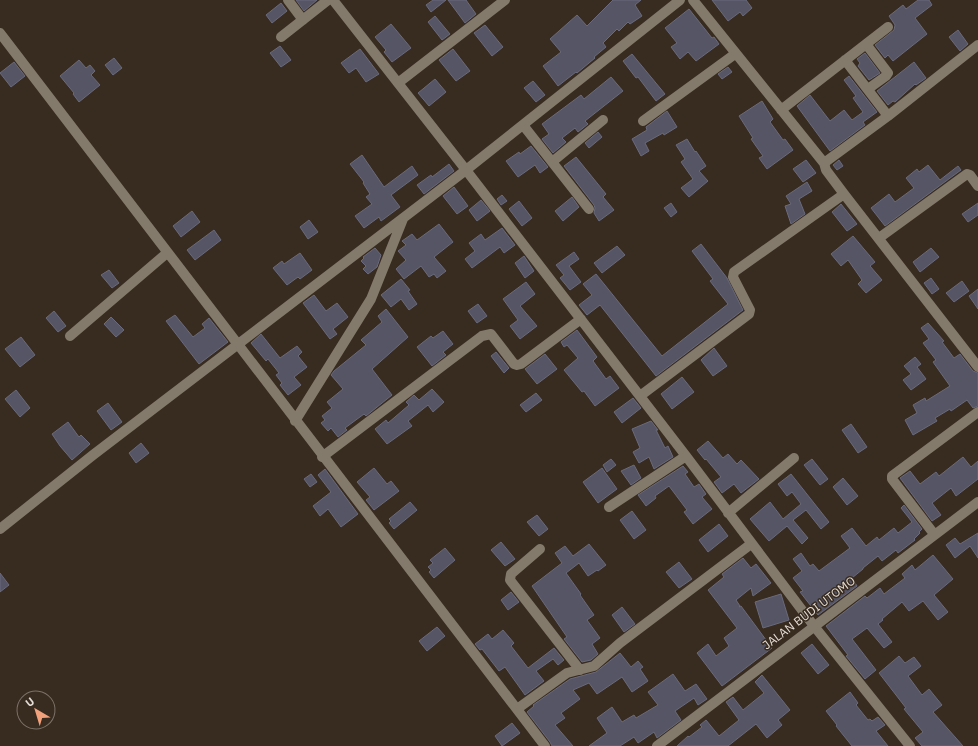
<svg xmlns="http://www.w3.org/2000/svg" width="978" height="746" font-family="'IBM Plex Sans',sans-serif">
<rect width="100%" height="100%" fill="#382b1f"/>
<path fill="#556" stroke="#6a6a7c" d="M296,0h21l-13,11z
M433,0h13l-15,12 -5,-7z
M448,0h18l10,14 -11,9z
M613,0h28l-6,5 7,11 -12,8 -2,-2 -9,9 -2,-2 -14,14 3,4 -12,10 1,1 -18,15 -1,-1 -18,14 -15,-20 18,-14 -11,-13 27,-24 10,11z
M712,0h34l6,8 -9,8 -3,-4 -12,9z
M918,0h11l3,5 -17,13 12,16 -34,27 -5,-6 -3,3 -10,-13 19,-15 1,-5 -6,-9 14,-11 3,4z
M281,3l6,8 -15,12 -6,-8z
M689,9l23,29 2,-1 5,7 -23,17 -8,-9 -8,7 -9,-12 6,-4 -12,-15z
M435,16l15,18 -8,6 -14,-18z
M391,24l20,24 -19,14 -8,-10 2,-2 -11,-13z
M485,25l18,22 -11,9 -18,-23z
M958,30l10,14 -8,7 -11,-14z
M280,46l11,14 -10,7 -11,-14z
M360,49l19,25 -13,8 -10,-14 -7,5 -8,-10z
M453,49l17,22 -14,10 -17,-21z
M865,53l15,20 -11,7 -11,-14 2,-3 -3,-4z
M632,54l33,40 -9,7 -18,-24 -2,1 -13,-17z
M114,58l8,10 -9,7 -8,-10z
M79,60l7,8 4,-3 5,6 -4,4 9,10 -21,17 -6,-8 1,-1 -14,-17z
M14,62l11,14 -14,11 -11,-14z
M914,62l12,16 -10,7 -1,-1 -20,18 -2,-1 -5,4 -11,-14z
M728,67l4,5 -10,7 -4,-5z
M849,76l28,36 -14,10 2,3 -35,26 -33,-45 13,-11 20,26 14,-11 8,10 11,-8 -10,-14 3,-2 -12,-16z
M611,77l12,14 -38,30 3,3 -10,8 -3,-4 -13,10 4,4 -13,11 -11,-14 7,-5 -7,-10 39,-29 3,4z
M435,79l11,13 -17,14 -11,-13z
M533,81l12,14 -9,7 -12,-14z
M762,101l11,18 -3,3 13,18 2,-1 8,11 -26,19 -8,-11 4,-2 -12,-17 2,-1 -14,-22z
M667,111l10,16 -13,8 -1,-2 -18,10 4,8 -8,5 -9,-17 15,-9 -1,-3z
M598,132l4,5 -13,11 -4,-5z
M687,139l8,13 1,-1 10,15 -7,5 9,10 -19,16 -8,-9 12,-9 -12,-17 4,-3 -9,-14z
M531,146l17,21 -8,6 -5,-8 -17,12 -12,-16 13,-9 1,2z
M362,155l22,32 28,-21 6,9 -27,20 9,12 -19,14 -2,-4 -15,11 -9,-12 17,-12 -6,-7 4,-3 -7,-11 1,-1 -14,-18z
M576,157l30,37 -3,3 11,13 -15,11 -5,-8 1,-5 -1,-3 -30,-39z
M806,160l10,13 -13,9 -10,-13z
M839,160l4,6 -6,4 -4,-5z
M449,164l5,7 -30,23 -7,-9 14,-10 1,2z
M928,165l12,15 18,-14 3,4 -76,56 -14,-18 18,-14 6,8 19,-14 -8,-10 11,-9 2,3z
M807,182l5,9 -13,8 6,15 -14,10 -6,-18 6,-2 -5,-8z
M454,187l14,19 -11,8 -14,-18z
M502,195l5,6 -6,4 -4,-6z
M572,197l7,10 -16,14 -8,-10z
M481,200l9,11 -13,10 -8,-11z
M519,201l13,17 -10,8 -13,-17z
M671,203l6,9 -6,5 -7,-9z
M978,203v12l-10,7 -6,-8z
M841,204l16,20 -10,7 -15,-19z
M192,211l8,11 -19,15 -8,-11z
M309,220l9,12 -10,7 -8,-12z
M439,224l14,18 -19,15 12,14 -9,7 -3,-4 -5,3 -8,-11 -17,13 -8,-10 10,-9 -8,-9 8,-6 -4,-4 10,-7 5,6z
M502,228l13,17 -11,8 -4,-6 -28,21 -7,-9 10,-8 -6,-8 12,-9 4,6z
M214,230l7,10 -26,20 -8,-10z
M853,236l22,26 -5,4 12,14 -16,13 -8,-9 4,-4 -14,-20 -7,6 -10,-12z
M701,244l26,34 16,32 -87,66 -56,-71 -13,10 -8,-10 13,-10 -9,-11 13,-10 66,82 66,-52 -18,-23 3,-2 -21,-28z
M617,246l8,9 -23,18 -8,-10z
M375,248l6,7 -4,12 -9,7 -5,-5 3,-3 -5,-5 3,-3 -1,-1z
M931,248l8,9 -19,15 -7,-10z
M574,252l5,7 -10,7 12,16 -11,8 -10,-12 4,-3 -8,-10z
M300,253l12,17 -12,9 -2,-2 -11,8 -14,-17 9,-7 2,3z
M524,256l10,15 -9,7 -10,-15z
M109,270l10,13 -7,5 -11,-13z
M931,278l8,11 -7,5 -8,-11z
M401,279l9,11 -2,1 9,13 -8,6 -8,-11 -10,8 -10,-12z
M962,281l7,10 -15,11 -8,-9z
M526,282l9,12 -15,12 17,20 -17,13 -10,-13 8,-6 -15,-21z
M978,289v20l-9,-13z
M314,295l12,16 11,-8 11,14 -15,12 4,5 -7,5 -27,-36z
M478,304l9,12 -10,7 -9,-12z
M386,309l22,28 -36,32 20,26 -26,21 -2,-2 -19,14 2,2 -9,7 -7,-9 -3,3 -7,-8 4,-3 -3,-4 10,-8 -5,-6 16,-13 -12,-14 3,-4 32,-26 -5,-5 21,-18 -4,-6z
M54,311l12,15 -8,6 -12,-14z
M175,315l18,22 12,-9 -3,-4 7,-6 19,24 -29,22 -33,-43z
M111,317l13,13 -8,7 -12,-13z
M928,323l16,18 -2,1 12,16 6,-4 13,17 5,2v33l-5,2 -6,-8 -16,11 -1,-2 -15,9 2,3 -24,14 -8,-15 12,-7 -4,-8 12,-7 1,3 24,-15 -17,-24 3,-2 -13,-17 6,-4 -8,-11z
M577,330l20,27 -4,4 13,18 4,-3 9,12 -24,18 -11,-15 -2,1 -18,-22 14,-12 -11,-13 -3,2 -3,-5z
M443,331l10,13 -10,8 3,3 -14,11 -15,-19 14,-11 2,2z
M261,334l19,24 17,-12 5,6 -4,4 9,11 -13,10 7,8 -13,10 -8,-10 2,-2 -6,-8 3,-2 -11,-14 -2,2 -15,-18z
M21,337l14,18 -15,12 -15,-18z
M714,348l13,18 -14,10 -12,-16z
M496,352l13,16 -5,5 -13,-17z
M545,354l12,15 -20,15 -12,-15z
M915,357l6,7 -4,3 9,12 -15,11 -8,-10 8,-6 -7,-8z
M682,377l12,15 -22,17 -11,-15z
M432,389l12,13 -11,10 -5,-7 -20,16 4,5 -25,18 -12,-15 11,-9 2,3 21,-18 -3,-3 8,-7 5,5z
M16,390l14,18 -10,9 -15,-18z
M536,393l6,7 -16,12 -6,-7z
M633,398l8,10 -19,15 -8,-11z
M108,403l14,19 -11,8 -14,-19z
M651,421l7,9h-2l9,18 3,-2 5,11 -19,12 -5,-12 -10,6 -6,-11 7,-4 -8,-19z
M68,422l11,15 2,-2 9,9 -18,16 -12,-14 -8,-12z
M851,424l16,23 -9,6 -16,-23z
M708,441l15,17 5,-4 9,10 4,-4 18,19 -18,14 -7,-9 -12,9 -8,-11 7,-5 -15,-18 -1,1 -8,-10z
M141,443l8,10 -13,10 -7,-10z
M963,457l8,10 7,-6v18l-22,17 -5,-8 -19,15 9,12 -9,6 -32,-43 10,-7 10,13 16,-12 3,4z
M611,459l5,6 -9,7 -4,-7z
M812,459l16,20 -8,6 -16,-20z
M634,465l7,13 -10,7 -10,-14z
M683,466l5,6 -3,2 9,13 5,-3 7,10 -4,3 10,12 -19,15 -9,-12 3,-2 -18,-24 -14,10 1,2 -10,8 -8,-11z
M374,468l13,16 4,-3 8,10 -25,19 -8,-10 4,-3 -13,-15z
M602,468l15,21 -19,14 -15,-21z
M325,469l33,45 -17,13 -13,-18 -8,7 -7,-10 18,-14 -13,-17z
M311,474l6,8 -7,5 -6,-8z
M791,474l38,48 -8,7 -15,-19 -13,10 15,18 -6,6 -15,-18 -18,15 -19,-22 20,-17 13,17 18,-15 -9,-12 -5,4 -9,-12z
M843,478l15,18 -11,9 -14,-18z
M410,502l7,8 -23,19 -5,-6 2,-2 -2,-2z
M904,505l18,24 -3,3 1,1 -6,6 1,1 -17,13 -2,-3 -14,11 -4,-5 -15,12v1l-11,9 5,8 -39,29 -18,-23 3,-1 -10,-13 9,-7 -9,-12 8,-6 9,13 3,-2 6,7 31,-23 -9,-12 11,-8 14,18 11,-9 2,3 15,-12 4,5 14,-11 -11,-14z
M632,511l14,19 -12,9 -14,-19z
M537,515l11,14 -9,7 -12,-14z
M719,524l9,12 -20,16 -9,-12z
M978,533v25l-8,-12 -15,12 -9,-13 9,-7 5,6z
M501,542l14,17 -10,7 -14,-16z
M589,544l17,21 -8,6 -1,-1 -9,6 -9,-13 -13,10 15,21 -1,1 14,20 -7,5 13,18 -8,6 6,10 -7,6 -9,2 -18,-23 3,-2 -35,-51 30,-23 -7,-10 10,-7 8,10z
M445,548l10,12 -21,18 -5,-6 2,-2 -3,-3 5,-4 -3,-3z
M933,555l20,24 -19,16 14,17 -10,8 -15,-19 -14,10 -7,-9 -20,17 1,1 -5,4 14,18 -8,6 -17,-20 -15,11 24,31 -11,9 -19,-23 2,-1 -22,-29 39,-30 2,2 13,-10 4,6 21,-16 -3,-4 10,-9 3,5z
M743,558l8,10 5,-4 15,19 -18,13 -2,-8 -15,12 4,6 -1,1 2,-1 31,42 -50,38 -25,-33 11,-9 8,12 13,-10 -5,-8 13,-10 -29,-38 16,-13 -2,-3z
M679,562l13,17 -13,9 -13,-16z
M0,573l9,12 -9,7z
M511,592l8,10 -11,8 -7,-10z
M781,594l8,26 -26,8 -8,-26z
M622,607l13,17 -11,8 -12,-17z
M437,627l8,9 -18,15 -8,-10z
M503,630l11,13 -3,3 17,22 26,-20 10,12 -6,5 -5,-6 -17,12 8,10 -19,14 -20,-28 -6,4 -17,-22 -2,1 -5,-6 13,-10 4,5z
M812,644l17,21 -11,9 -17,-21z
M620,653l11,14 7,-6 5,6 -3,2 8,12 -16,11 -10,-15 -25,17 -8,-11 -16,7 7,9 -19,14 4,5 -10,7 18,21h-21l-2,-4 -23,-30 7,-6 -1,-1 37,-26 26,-7z
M899,656l6,7 9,-6 7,9 -13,10 14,19 7,-6 13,16 -9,7 30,34h-41l-7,-8 8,-6 -19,-23 2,-1 -27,-35z
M673,674l12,17 11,-7 11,15 -9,6 -4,-7 -19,13 6,9 -24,18 -3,-6 -16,11 -4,-6 -14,9h-31l18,-13 -10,-15 15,-11 10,15 12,-7 2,3 22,-13 -10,-13z
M762,675l28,35 -12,10 4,5 -15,13 -11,-14 -28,22h-51l11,-10 1,1 13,-10 -2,-2 6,-5 13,16 20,-16 -13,-18 7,-5 10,13 21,-17 -9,-11z
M850,692l8,11 -2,2 12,15 2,-1 2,2 6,-4 7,8 -9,6 12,15h-36l-16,-20 1,-1 -11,-14z
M512,723l8,10 -18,13 -7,-10z"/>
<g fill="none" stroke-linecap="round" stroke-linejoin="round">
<path stroke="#837a6c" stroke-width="10" d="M288,0l15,20
M333,0l133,170 220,286 128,170 96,120
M693,0l131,163 2,7 18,24 134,173
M0,33l545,713
M281,37l47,-37
M866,44l22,29 -2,3 -18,13
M845,60l43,56
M398,83l107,-83
M781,110l107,-83
M643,121l92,-67
M523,125l66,84
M552,162l51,-42
M824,163l64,-47 90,-71
M879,238l88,-64 3,1 8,11
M70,336l97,-83
M640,396l109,-82 1,-4 -17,-33 1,-5 110,-78
M295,421l76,-122 32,-80
M322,457l160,-121 9,-2 23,30 3,1 4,-1 60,-45
M609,507l77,-51
M728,513l66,-55
M0,529l93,-74 373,-285 214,-170
M934,534l-42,-55v-3l86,-64
M540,549l-29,25 -1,6 70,90
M517,709l50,-36 27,-7 26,-23 131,-99
M657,746l321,-244"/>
</g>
<g text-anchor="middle" stroke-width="3" stroke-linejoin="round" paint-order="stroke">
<g font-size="12" fill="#e5ddd5" stroke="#382b1f">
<text transform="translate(809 613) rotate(-37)" y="4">JALAN BUDI UTOMO</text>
</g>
</g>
<g transform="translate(36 710) rotate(322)"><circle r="19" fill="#382b1f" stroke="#7d7268"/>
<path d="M0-3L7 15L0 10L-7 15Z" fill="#f1a17c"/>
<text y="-6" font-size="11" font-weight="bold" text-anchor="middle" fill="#e5ddd5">U</text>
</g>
</svg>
